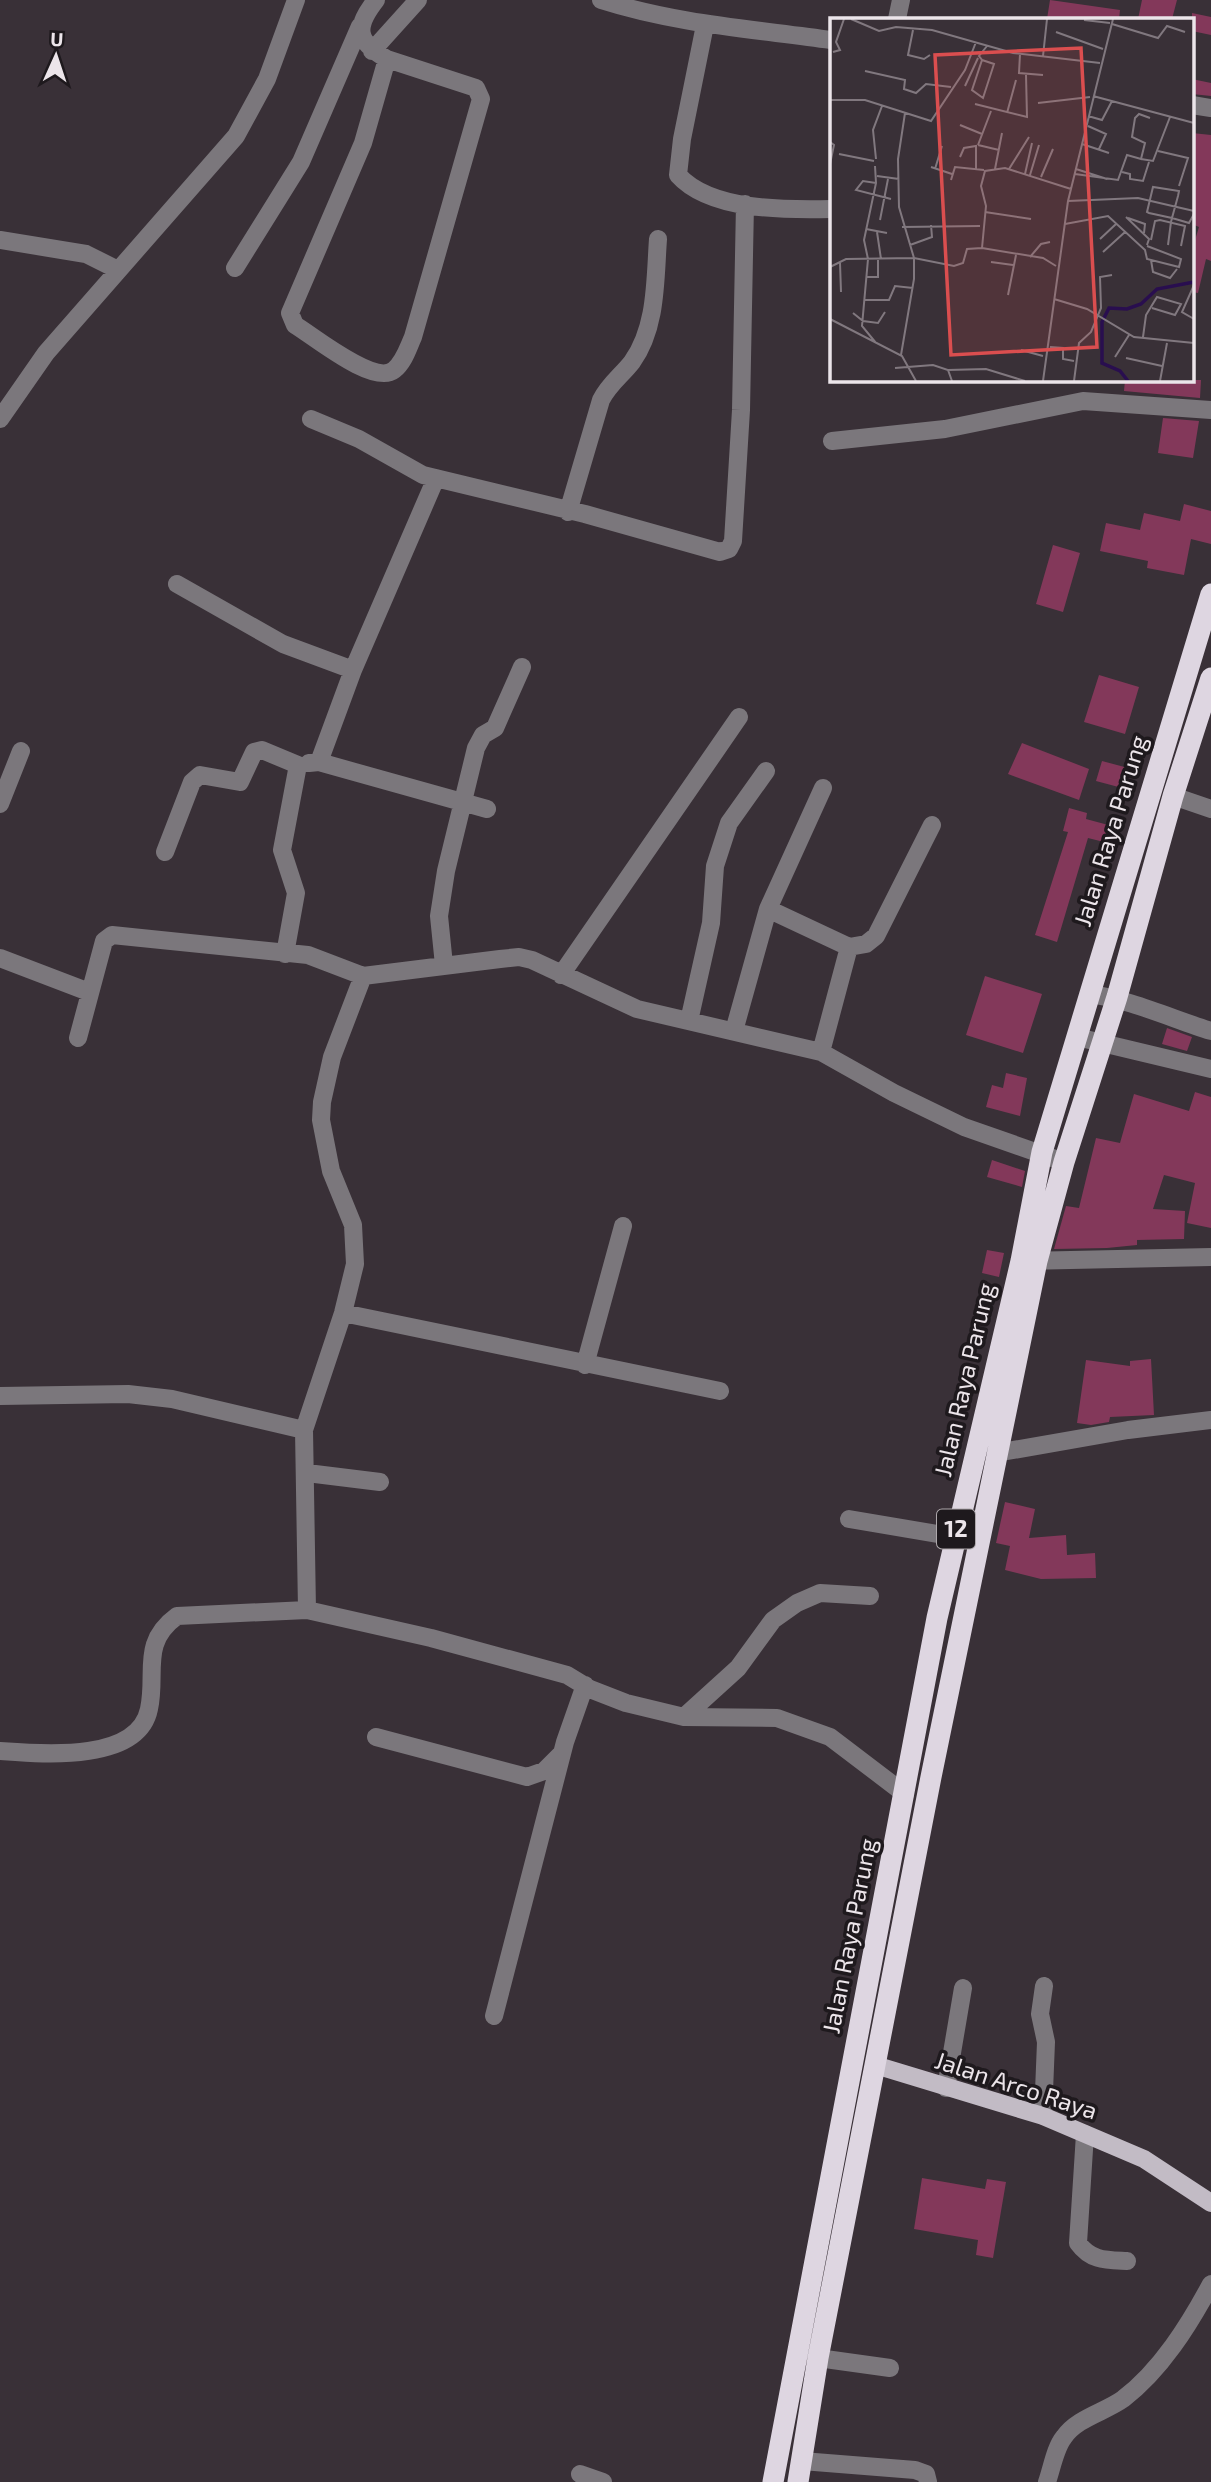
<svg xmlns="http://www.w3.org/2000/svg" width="1211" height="2482" font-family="'Exo 2',sans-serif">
<rect width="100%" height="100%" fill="#393037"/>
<path fill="#83385a" d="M1050,0l70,10 -1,9h-72z
M1142,0h35l-5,19h-34z
M1192,13l19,4v18l-19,-4z
M1192,79l19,4v13l-19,-2z
M1192,133l19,2v126l-5,-2 -8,34 -6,-1v-42l7,-23 -7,-3z
M1125,380h76l-1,18 -76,-7z
M1163,418l36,3 -6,37 -35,-5z
M1184,504l27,7v33l-20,-5 -7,36 -37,-7 1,-7 -48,-10 6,-28 34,7 4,-17 36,8z
M1053,545l27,8 -17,59 -27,-8z
M1099,675l40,12 -14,47 -41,-12z
M1022,743l67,26 -10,31 -71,-26z
M1102,761l30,8 -6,20 -30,-8z
M1069,808l18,5 -1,6 26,7 -4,17 -20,-5 -31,104 -22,-7 33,-103 -5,-1z
M985,976l57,18 -19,59 -57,-18z
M1167,1028l25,9 -5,14 -25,-7z
M1006,1073l21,5 -7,38 -34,-9 6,-22 11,3z
M1195,1092l16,5v131l-24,-5 8,-40 -31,-8 -11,34 32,2 -1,28 -47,1v5l-30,3 -53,1 12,-43 13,2 17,-70 24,5 14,-49 55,17z
M992,1160l33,11 -3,16 -35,-10z
M987,1250l17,3 -5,24 -17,-4z
M1151,1359l3,56 -44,2 -1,5 -18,3 -14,-2 9,-63 44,6v-5z
M1005,1502l30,7 -6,29 37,-3 1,20 28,-2 1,25 -55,1 -36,-9 5,-24 -14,-3z
M922,2178l63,11 2,-10 19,3 -13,76 -17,-3 2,-15 -64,-11z"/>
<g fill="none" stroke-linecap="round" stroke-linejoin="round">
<path stroke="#7b777c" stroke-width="18" d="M376,0c-21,27 -21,41 11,59l-24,84 -73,170 5,12c20,12 79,61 99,45 10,-8 14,-22 19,-33l68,-238 -5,-11 -89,-29
M601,0c75,24 152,29 230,40
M897,19l4,-19
M705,25l-23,114 -4,36c32,36 108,35 153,34
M372,51l46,-51
M1192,105l19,3
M0,240l86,14 32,16
M235,268l66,-106 59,-136
M0,419l46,-66 190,-217 31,-57 29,-79
M311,419l48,20 64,36 162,39 135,38 9,-3 4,-8 8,-131 4,-206
M832,441l113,-12 138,-28 128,9
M568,512l33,-112c8,-16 21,-25 31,-38 25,-35 23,-82 26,-123
M177,584l106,60 70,26
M319,762l34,-92 83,-192
M309,763l10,-1 168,47
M1173,796l38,13
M0,804l21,-53
M165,852l27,-70 8,-7 40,7 14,-30 8,-2 36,15 -16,85 14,43 -11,61
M768,909l81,38 17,-3 10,-8 56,-111
M0,958l89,34
M444,965l-5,-49 7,-45 30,-123 7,-13 12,-7 27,-61
M561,975l178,-258
M1090,994c38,5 83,25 121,37
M689,1021l22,-98 4,-57 14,-43 37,-52
M734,1031l34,-122 55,-121
M1077,1037l134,32
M78,1038l26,-97 8,-6 196,20 55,21
M821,1052l28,-105
M1024,1261l187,-4
M343,1313l377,78
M585,1365l38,-139
M0,1396l128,-2 44,5 132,31
M996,1453l132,-23 83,-10
M307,1473l73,9
M849,1519l106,18
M307,1610l-3,-180 39,-117 12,-49 -2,-39 -22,-54 -10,-51 1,-18 10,-45 31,-81 137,-17 19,-2 13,3 105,49 184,43 73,41 70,34 100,35
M684,1717l54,-49 35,-48 24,-17 23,-10 50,3
M376,1737l151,40 17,-6 16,-16
M0,1751c41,3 138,12 149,-42 8,-37 -9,-66 28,-93l130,-6 124,28 136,37 23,14 36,14 58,14 93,1 53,19 75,57
M494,2016l71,-274 20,-57
M946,2088l17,-100
M1043,2116l3,-74 -6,-28 4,-28
M1085,2134l-7,109c13,18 28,17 49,18
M818,2358l72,10
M802,2461l113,9 11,4 2,8
M580,2474l23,8
M1047,2482c5,-14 8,-34 17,-45 13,-19 41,-25 59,-38 38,-29 66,-74 88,-115"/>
<path stroke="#c2bbc5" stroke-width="18" d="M875,2065l168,51 101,43 67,44"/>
<path stroke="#ded6e1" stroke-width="21" d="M773,2482l164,-864 84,-357 21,-109 169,-558
M798,2482l20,-124 113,-581 106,-516 27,-99 53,-165 56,-201 38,-118"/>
</g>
<g text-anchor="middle" stroke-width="7" stroke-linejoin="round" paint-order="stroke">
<rect fill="#1e191d" stroke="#aea8ac" stroke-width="2" x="937" y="1509.5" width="38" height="39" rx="5"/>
<g font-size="23" font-weight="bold" fill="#ece5ea">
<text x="956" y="1537">12</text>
</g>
<g font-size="24" fill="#ece5ea" stroke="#1e191d">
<text transform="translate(1111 831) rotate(-73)" y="8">Jalan Raya Parung</text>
<text transform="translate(965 1380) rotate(-77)" y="8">Jalan Raya Parung</text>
<text transform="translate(850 1936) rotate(-79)" y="8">Jalan Raya Parung</text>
<text transform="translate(1016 2086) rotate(18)" y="8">Jalan Arco Raya</text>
</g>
</g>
<g transform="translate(830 18)">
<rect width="364" height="364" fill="#393037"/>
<path fill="none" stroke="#290e4f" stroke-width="3.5" d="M298,363l-8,-10 -18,-8v-41l7,-14 18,1 14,-5 16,-15 37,-7"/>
<path fill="none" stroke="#81787f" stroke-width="2" d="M21,1l28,12 17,-4 36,3 81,23 87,10M254,2l26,3M282,6l46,14 9,-12 18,6M83,12l-5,25 16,4 6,-4M226,14l47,17M3,34l7,-2 -4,-8 8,-23M190,36l-1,19 24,2M213,38l4,-37M152,42l12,4 -11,34 -11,-8 10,-30 -3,-4 8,-10M35,53l40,9 -1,9 12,4 10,-9 25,3M135,68l13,-28M263,78l101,27M0,82h35l66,21 34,-51 11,-28M208,85l52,-6M145,86l52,13 -1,-42M177,95l9,-33M258,98l14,4 10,-19M130,107l22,9M258,108l18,8 -7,15M0,124l4,3 -4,19M252,126l27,9M148,127l13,-34M148,127l21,5M328,133l30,7 -9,28M9,136l35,7M130,139l4,-9 12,-2v23M46,141l-3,-29 9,-24M311,141l12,2 17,-44M45,148l1,17 -12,57 4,19 -6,67 14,17M101,149l21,7M105,151l7,-23M165,151l7,-36M179,151l20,-32M246,151l31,10M292,154l8,2v5l13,2 6,-19M195,156l7,-31M245,156l43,6 9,-25 14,4 4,-16 -13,-6 3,-19 4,-4 11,4M200,157l9,-30M47,158l22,3M211,159l12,-28M121,162l4,-13 29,3M46,165l-13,-2 -7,9 35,9M238,183l70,-3 56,13M155,194l46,7M296,199l23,22 -2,6M298,200l17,6 -1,9M50,202l8,-41M235,206l43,-8 37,34 2,9 32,8 2,-8 -34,-13M72,209l78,-1M36,211l21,4M47,214l4,27M270,221l16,-15M321,222l4,-19 5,-1 25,6 -4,20M80,227l22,-8 -1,-12M338,227l3,-23 1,-4 6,-22 1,-5 -26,-4 -6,25 2,1 23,5 17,5 5,-9M152,230l4,-42 -5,-20 4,-15 20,-3 66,21M273,234l22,-20M200,239l11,-13 9,-2M321,242l2,12 17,6 7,-9M161,244l22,3M10,245l1,29M0,249l16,-8 68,-1 40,8 9,-3 4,-14 15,-1 61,10 13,8M36,259h12v-17M364,267l-12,27 12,7M178,277l8,-40M224,281l33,10 47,28 60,6M35,282h24l6,-14 18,2M23,295l10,8 15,2 7,-11M0,301l72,37 14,25M313,319l3,-22 11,-18 24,7 -6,11 -23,-7M220,329l13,1v11l11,2M191,332l22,6M71,337l13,-76v-21l-15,-51 -1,-48 7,-46M285,339l14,-22M296,340l36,8M65,350l38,-3 15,5 4,11M118,352l38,-1 39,12M213,363l25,-180 45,-182M244,363l5,-38 12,-11 10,-24 -1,-31 12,-2M330,363l7,-38"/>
<path fill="#da4e4f" fill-opacity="0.15" stroke="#da4e4f" stroke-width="3.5" d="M251,30l16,299 -146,8 -16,-300z"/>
<rect width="364" height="364" fill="none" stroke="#ece5ea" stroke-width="3.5"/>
</g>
<g transform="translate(56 56) rotate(3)" stroke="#1e191d" stroke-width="5" paint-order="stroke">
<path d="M0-5L12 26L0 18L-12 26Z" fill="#ece5ea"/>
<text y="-10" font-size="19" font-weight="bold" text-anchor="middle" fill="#ece5ea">U</text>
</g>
</svg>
